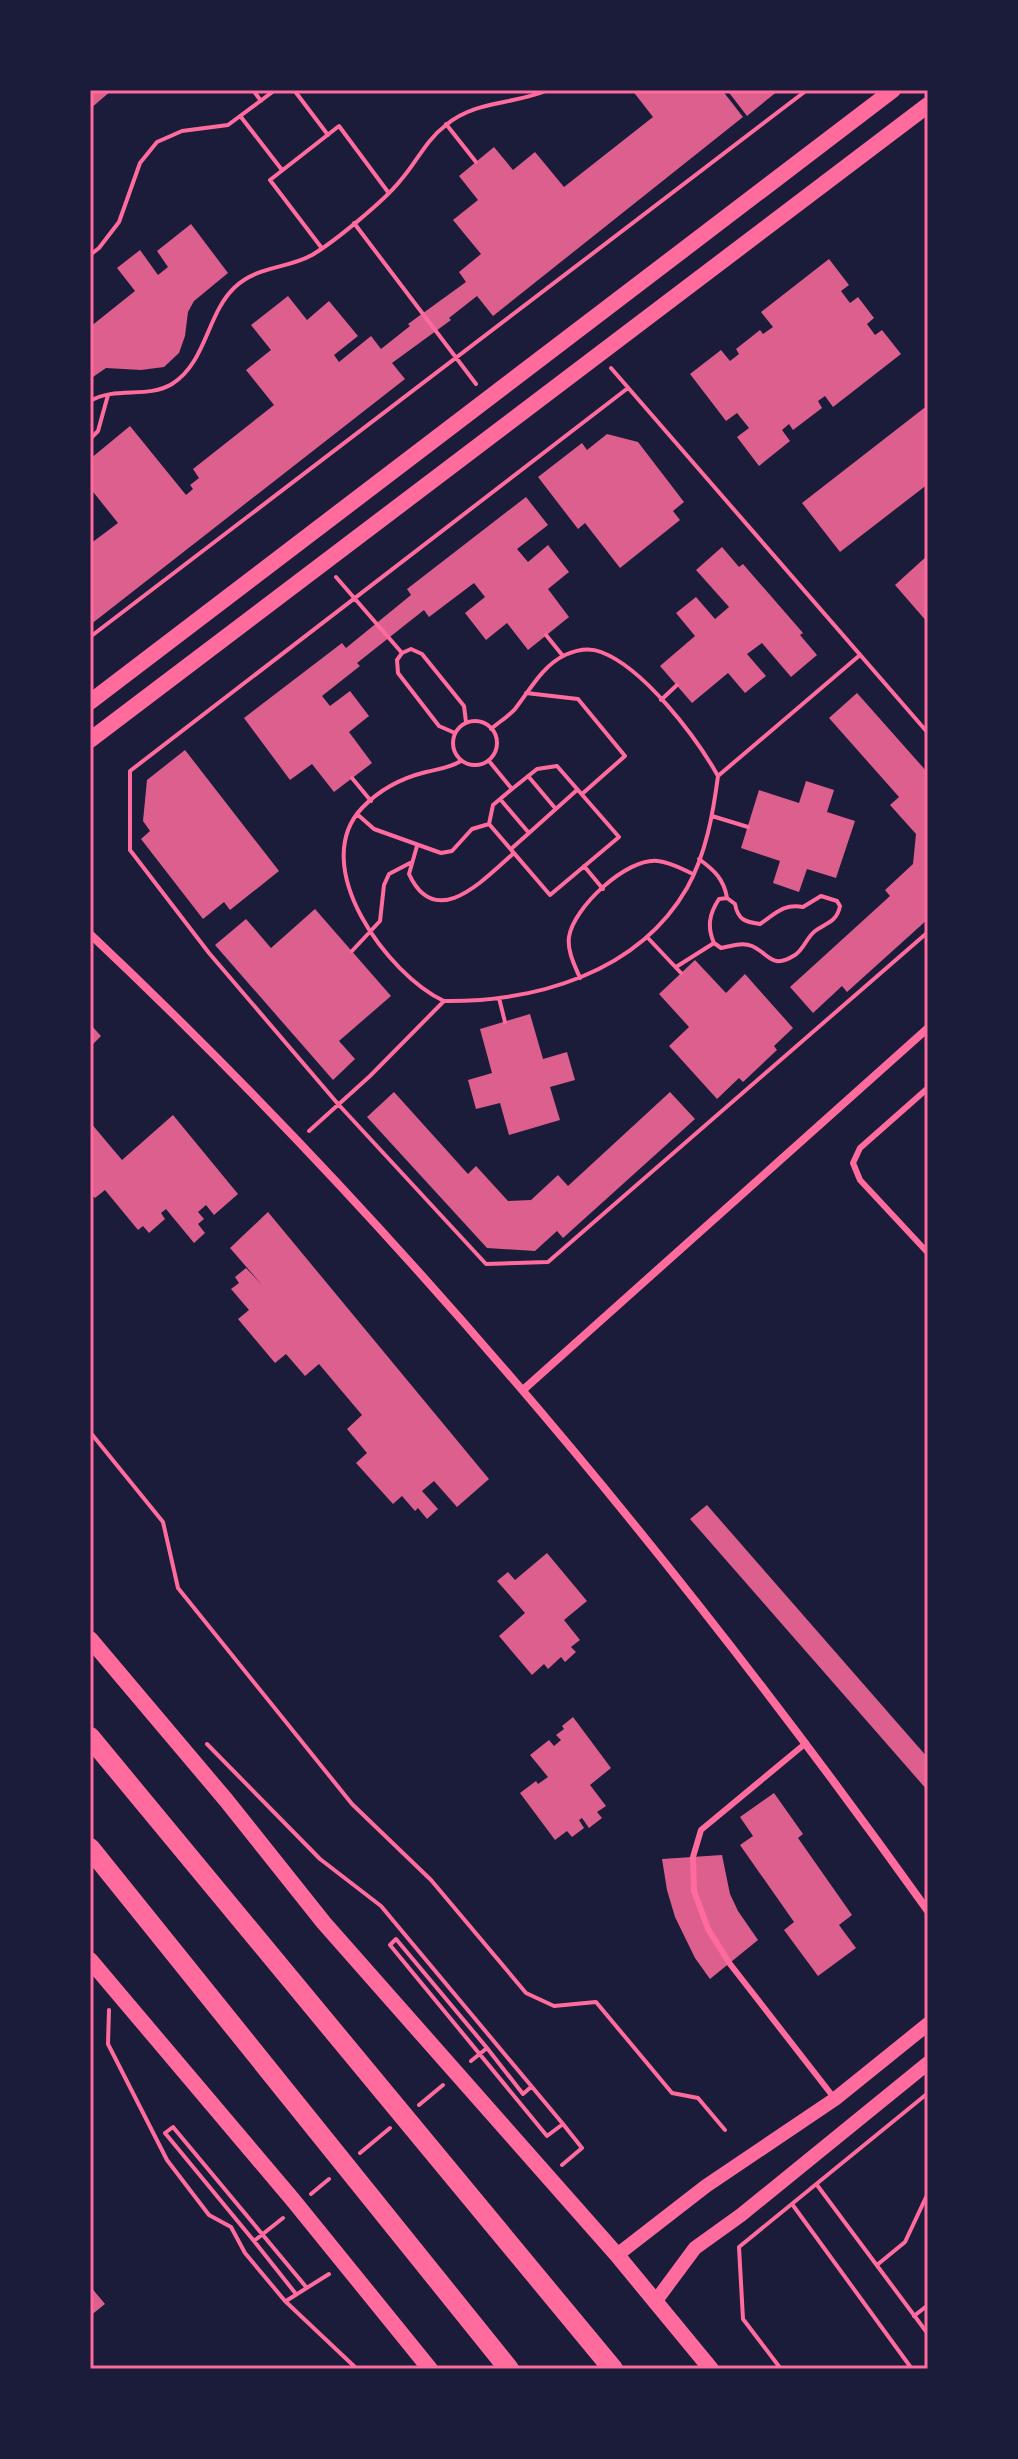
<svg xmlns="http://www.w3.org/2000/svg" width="1018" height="2459" font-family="'IBM Plex Sans',sans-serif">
<rect width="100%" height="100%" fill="#1b1b3a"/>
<path fill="#dd5f8e" d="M90,90h22l-22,19z
M632,90h90l21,27 -250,199 -16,-20 -28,22 2,2 -59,43 13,16 -315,246v-81l28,-21 -28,-35v-29l40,-33 56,69 7,-6 -3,-4 9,-7 -6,-9 81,-64 -28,-35 25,-20 -20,-25 37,-29 19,24 22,-19 29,35 -24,19 5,7 32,-26 10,13 29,-23 -2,-2 58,-42 -7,-10 22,-18 -28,-34 25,-20 -19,-24 35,-29 19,23 22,-18 29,35 89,-70z
M727,90h52l-32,26z
M191,224l37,49 -34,28 -6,11 -3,24 -6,17 -15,14 -23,3 -35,-2 -13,9 -3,-4v-46l45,-36 -18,-23 23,-18 18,25 10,-8 -11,-16z
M829,259l20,26 -8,6 9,12 8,-6 16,21 -7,6 8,11 7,-5 19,24 -68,53 -8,-11 -7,5 4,7 -29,22 -4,-6 -7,6 8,11 -31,25 -22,-29 12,-9 -12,-15 -11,8 -36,-47 31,-24 9,11 9,-7 -3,-5 24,-19 3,4 10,-7 -12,-15z
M928,405v79l-88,68 -38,-49z
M607,434l31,8 46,60 -11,9 7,9 -60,48 -35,-45 -7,6 -40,-52 44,-34 5,7z
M526,497l22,28 -31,24 11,13 20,-17 21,27 -21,17 21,28 -41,33 -21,-27 -21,17 -21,-27 20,-16 -11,-14 -45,34 -5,-7 -67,53 3,3 -38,30 8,10 20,-15 19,25 -20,16 23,31 -38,29 -22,-28 -22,16 -46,-62 98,-75 4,5 65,-53 -4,-6z
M722,547l17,20 4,-3 60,69 -3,2 17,20 -26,22 -29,-34 -15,11 19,22 -21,17 -17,-20 -36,30 -32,-37 35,-30 -19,-23 20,-16 19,22 14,-12 -33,-37z
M928,555v68l-33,-38z
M857,693l71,80v146l-81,73 -5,-6 -29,27 -23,-26 100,-91 -5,-6 28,-26 3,-30 -26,-29 9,-8 -70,-79z
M185,750l94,121 -49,39 -6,-8 -21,17 -62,-80 9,-8 -7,-10 4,-41z
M806,781l28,9 -7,22 28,9 -19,57 -29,-9 -8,23 -26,-9 7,-22 -39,-13 18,-58 40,13z
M315,909l76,87 -52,45 16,18 -22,21 -118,-135 31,-26 25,29z
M695,960l31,33 19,-19 48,54 -19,18 3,4 -34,32 -4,-4 -22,21 -48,-53 20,-19 -30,-33z
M530,1014l13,45 24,-7 8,28 -25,7 10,33 -51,15 -9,-32 -24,6 -8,-29 24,-7 -12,-44z
M90,1024l11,12 -11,11z
M394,1092l74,82 8,-8 32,35 23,-1 27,-25 10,11 102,-94 25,27 -132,119 -6,-7 -22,20 -48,-3 -120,-131z
M173,1115l65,79 -24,21 -8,-10 -8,7 6,7 -6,5 7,9 -11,10 -28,-34 -5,4 4,6 -16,14 -6,-7 -5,4 -33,-40 -10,8 -5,-5v-71l32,38z
M268,1212l221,267 -32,28 -23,-26 -12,10 16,18 -11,10 -9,-11 -3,3 -13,-15 -9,8 -37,-41 11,-10 -20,-24 15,-14 -43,-51 -14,12 -19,-22 -11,9 -37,-44 11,-9 -18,-21 8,-6 -4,-6 11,-9 16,17 -32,-37z
M707,1505l221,253v33l-238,-272z
M547,1553l40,48 -23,19 16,20 -9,7 5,5 -11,10 -4,-5 -13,12 -4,-5 -12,11 -33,-39 26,-23 -28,-32 11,-9 7,8z
M573,1717l38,51 -21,17 16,21 -9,6 5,6 -13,10 -7,-10 -3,2 5,8 -12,9 -5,-6 -12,9 -35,-47 16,-12 2,3 10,-7 -18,-22 19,-15 5,6 7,-6 -5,-5 8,-6 -2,-3z
M774,1793l29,41 -5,4 54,77 -13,10 17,23 -38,28 -34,-46 10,-8 -54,-77 13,-9 -13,-19z
M722,1855l8,39 8,17 20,29 -48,39 -15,-21 -20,-41 -8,-27 -5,-31z
M90,2286l15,18 -15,12z"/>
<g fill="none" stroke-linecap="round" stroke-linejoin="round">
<path stroke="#ff6b9d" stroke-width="4" d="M253,90l8,11
M294,90l34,45
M241,117l41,53
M446,124l30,38
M354,223l122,161
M321,247l-51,-67 69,-54 49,66
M90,255l9,-7 20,-26 21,-59 17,-21 25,-11 46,-6 47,-35
M611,368l317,365
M628,388l-498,383v79l79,103 129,151 148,160 62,-2 380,-330
M90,401c26,-15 57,-2 82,-17 34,-21 35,-70 62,-96 22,-22 53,-19 78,-33 22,-13 72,-54 88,-74 17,-19 25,-40 46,-56 30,-25 67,-20 102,-35
M90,439l8,-8 10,-36
M336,577l66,76 -5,7 1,13 41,53 16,7
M546,635l17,21
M90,637l717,-547
M402,653l9,-4 11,5 42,52 2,16
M526,693l52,6 47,57 -43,38
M661,700l16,-15
M453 743a22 22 0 1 1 44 0a22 22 0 1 1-44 0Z
M491,729c8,-7 18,-13 24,-20 15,-19 27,-43 50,-54 11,-5 24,-8 36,-3 43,16 95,85 117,124
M489,761l23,28 -19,16 -4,19 61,71 69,-58 -62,-71 -20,3 -25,20
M528,776l27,32
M352,778l19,23
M500,799l29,34 48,-43
M357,814l17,15 67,24 11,-2 20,-22 17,-5
M712,816l36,11
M417,846l-8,28c27,59 76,4 105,-21
M511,849l18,-16
M699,859c15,11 25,20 28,39
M584,866l19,23
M647,937l34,36
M352,951l28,-30 4,-36 5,-11 21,-11
M676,967l38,-24 7,5c10,-2 21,-6 31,-2 18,8 19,24 43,9 9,-6 12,-18 20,-24 11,-8 22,-9 25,-25l-3,-5 -16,-5 -18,11c-19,-4 -28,7 -43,17 -15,-2 -22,-4 -25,-20l-8,-6 -8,1c-10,15 -12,28 -5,44
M580,978c-5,-12 -13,-27 -11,-41 4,-29 58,-80 89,-76 12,1 24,8 35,13
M499,998l6,24
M444,1001c-56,-26 -137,-135 -82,-193 17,-18 40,-30 64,-36 13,-3 23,-4 35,-11
M309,1131l61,-55 74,-75c92,1 194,-28 243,-113 19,-34 26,-74 31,-112l142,-121
M90,1432l73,90 15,66 174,216 79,76 95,113 28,13 42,-4 76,91 26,5 27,32
M207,1744l113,115 61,47 182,218
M109,2010l-1,34 59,116 42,55 22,12 14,26 40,48 72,68
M487,2048l36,46 8,-7
M471,2061l16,-13 -91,-109 -6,6 157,191 16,-12 19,24 -20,17
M419,2105l24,-20
M360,2153l30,-25
M817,2185l111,149
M311,2194l18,-15
M792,2204l120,165
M283,2218l-29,23 -89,-108 8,-6 134,161
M254,2241l42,53
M877,2265l28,-23 23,-49
M286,2301l43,-27
M914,2316l14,-11
M781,2369l-38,-50 -4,-72 189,-154"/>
<path stroke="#ff6b9d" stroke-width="6" d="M928,1088l-68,60 -7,15 7,17 68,73
M806,1743l-105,87 -8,27 1,34 14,38 22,35 105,135"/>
<path stroke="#ff6b9d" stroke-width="8" d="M90,934c313,295 588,627 838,977
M523,1390l405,-362"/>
<path stroke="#ff6b9d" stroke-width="14" d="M617,2255l89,-69 129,-87 93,-75
M655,2302l40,-54 46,-33 187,-152"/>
<path stroke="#ff6b9d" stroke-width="16" d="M90,702l803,-612
M90,740l838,-635
M90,1639l136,161 98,123 293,332 94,114
M90,1960l203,240 137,169"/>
<path stroke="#ff6b9d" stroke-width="20" d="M90,1737l523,632
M90,1848l419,521"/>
</g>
<rect width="1018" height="2459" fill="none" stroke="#1b1b3a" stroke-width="184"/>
<rect x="92" y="92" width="834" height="2275" fill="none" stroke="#ff6b9d" stroke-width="3"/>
</svg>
